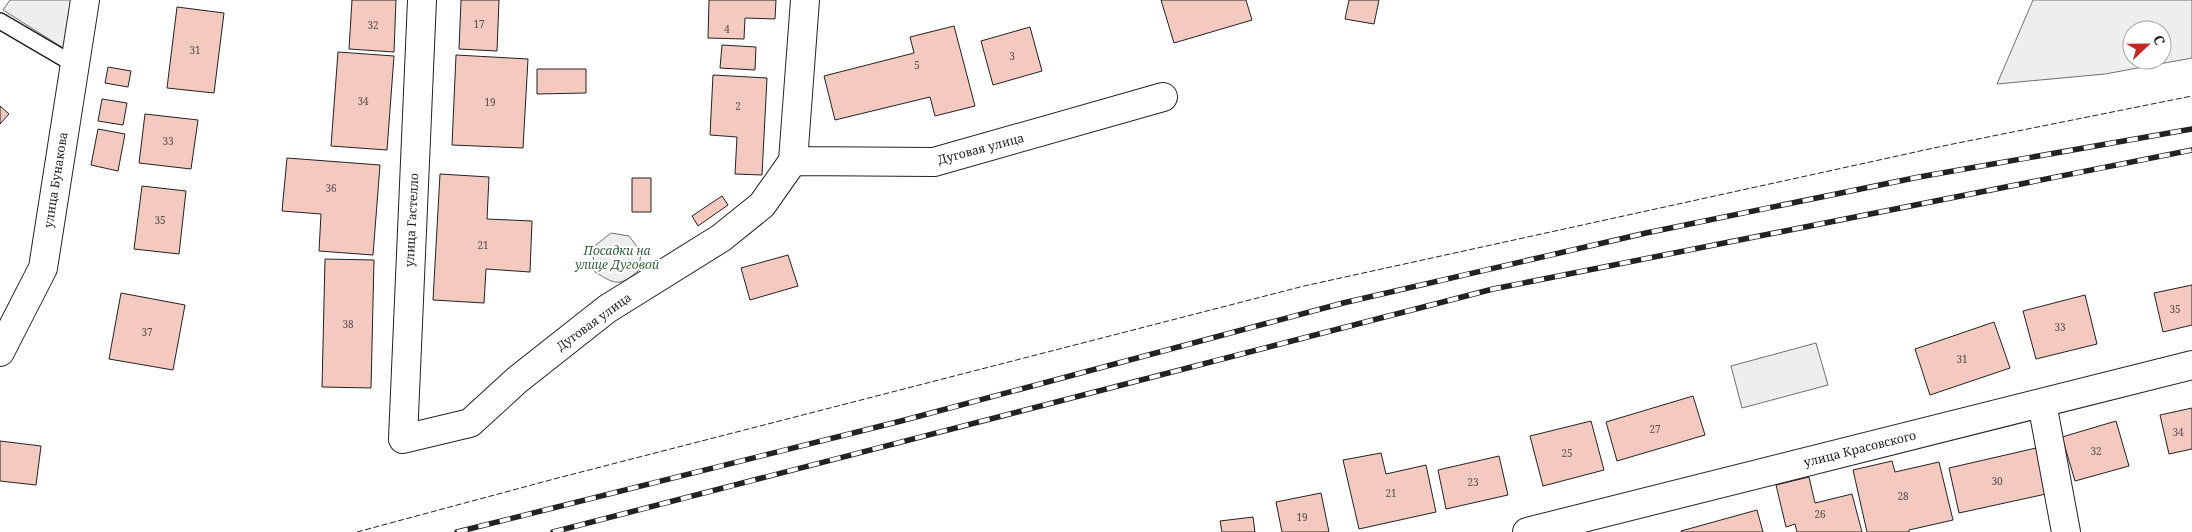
<svg xmlns="http://www.w3.org/2000/svg" width="2192" height="532" font-family="'Noto Serif',serif">
<rect width="100%" height="100%" fill="#fff"/>
<path fill="#eee" stroke="#6f6f6f" fill-rule="evenodd" d="M10,0h63l-5,51 -65,-41z
M2033,0h159v58l-87,16 -108,10zM2132,30h30v30h-30z
M611,233l18,3 12,16 -2,18c-19,17 -23,15 -44,2l-3,-24z
M1816,343l12,42 -86,23 -11,-42z"/>
<path fill="#f3c9c0" stroke="#222" d="M352,0h44l-2,52 -45,-3z
M461,0h38l-2,51 -38,-2z
M709,0h67l-1,19 -30,-1 -1,21 -36,-1z
M1161,0h85l6,20 -78,23z
M1349,0h30l-5,24 -29,-5z
M177,7l47,6 -10,80 -47,-5z
M954,26l21,80 -40,10 -5,-19 -95,23 -11,-44 90,-23 -4,-16z
M1030,27l12,44 -49,14 -12,-44z
M722,45l34,2 -1,23 -35,-2z
M338,52l56,4 -7,94 -56,-4z
M456,55l72,4 -5,89 -71,-3z
M108,67l23,4 -3,16 -23,-4z
M537,69h49v24l-49,1z
M713,75l54,3 -5,97 -27,-1 2,-37 -27,-2z
M102,99l25,4 -4,22 -25,-4z
M0,106l9,8 -9,10z
M145,114l53,6 -7,49 -52,-6z
M98,129l27,5 -7,37 -27,-6z
M287,158l93,7 -7,90 -54,-4 2,-37 -39,-3z
M440,174l49,3 -2,42 45,2 -2,51 -44,-3 -2,34 -51,-3z
M632,178h19v34h-19z
M142,186l44,5 -7,63 -45,-5z
M722,196l6,9 -30,21 -6,-10z
M788,255l10,31 -48,14 -9,-32z
M325,259l49,1 -3,128 -49,-1z
M2192,285v40l-29,7 -9,-39z
M121,293l64,12 -12,65 -64,-11z
M2085,295l12,49 -61,15 -13,-48z
M1994,322l16,46 -80,27 -15,-46z
M1693,396l12,39 -88,26 -11,-39z
M2192,408v41l-23,5 -9,-39z
M1591,421l13,49 -61,16 -13,-50z
M2116,421l13,45 -54,15 -13,-44z
M0,441l41,5 -5,39 -36,-4z
M2036,448l10,46 -87,19 -10,-45z
M1381,453l5,21 40,-9 10,47 -77,17 -16,-69z
M1499,456l9,39 -62,14 -8,-39z
M1892,461l3,11 44,-10 14,58 -44,10v2h-42l-14,-62z
M1809,477l6,26 37,-9 10,38h-65l-2,-8 -9,3 -10,-42z
M1321,493l8,39h-47l-6,-30z
M1757,510l6,22h-82v-1z
M1253,517l2,15h-33l-2,-11z"/>
<g fill="none" stroke-linecap="round" stroke-linejoin="round">
<defs>
<path id="lane" d="M0,21l75,44"/>
<path id="street" d="M422,0l-19,439 67,-16 47,-43 90,-71 114,-71 41,-33 31,-44 12,-161
M793,161l141,1 229,-65
M0,352l43,-84 42,-268
M2042,403l24,129
M1527,532l665,-167"/>
</defs>
<use href="#lane" stroke="#222" stroke-width="18"/>
<use href="#street" stroke="#222" stroke-width="30"/>
<use href="#lane" stroke="#fff" stroke-width="15"/>
<use href="#street" stroke="#fff" stroke-width="28"/>
<defs>
<path id="rail" d="M457,532l444,-111 442,-118 303,-70 273,-56 273,-48
M553,532l940,-243 699,-139"/>
</defs>
<use href="#rail" stroke="#222" stroke-width="5.5"/>
<use href="#rail" stroke="#fff" stroke-width="4" stroke-dasharray="11" stroke-linecap="butt"/>
<path stroke="#222" stroke-width="1" stroke-dasharray="6 2.5" stroke-linecap="butt" d="M357,532l197,-53 750,-193 639,-140 249,-50"/>
</g>
<g text-anchor="middle" stroke-width="4" stroke-linejoin="round" paint-order="stroke">
<g font-size="10" fill="#564c4a">
<text x="479" y="28">17</text>
<text x="373" y="29">32</text>
<text x="727" y="33">4</text>
<text x="195" y="54">31</text>
<text x="1012" y="60">3</text>
<text x="917" y="69">5</text>
<text x="363" y="105">34</text>
<text x="490" y="106">19</text>
<text x="738" y="110">2</text>
<text x="168" y="145">33</text>
<text x="331" y="192">36</text>
<text x="160" y="224">35</text>
<text x="483" y="249">21</text>
<text x="2175" y="313">35</text>
<text x="348" y="328">38</text>
<text x="2060" y="331">33</text>
<text x="147" y="336">37</text>
<text x="1962" y="363">31</text>
<text x="1655" y="433">27</text>
<text x="2178" y="436">34</text>
<text x="2096" y="455">32</text>
<text x="1567" y="457">25</text>
<text x="1997" y="485">30</text>
<text x="1473" y="486">23</text>
<text x="1391" y="497">21</text>
<text x="1903" y="500">28</text>
<text x="1820" y="518">26</text>
<text x="1302" y="521">19</text>
</g>
<g font-size="12" fill="#222" stroke="#fff">
<text transform="translate(981 149) rotate(-15)" y="4">Дуговая улица</text>
<text transform="translate(56 180) rotate(-81)" y="4">улица Бунакова</text>
<text transform="translate(412 220) rotate(-87)" y="4">улица Гастелло</text>
<text transform="translate(594 322) rotate(-36)" y="4">Дуговая улица</text>
<text transform="translate(1860 449) rotate(-14)" y="4">улица Красовского</text>
</g>
<g font-size="12" font-style="italic" fill="#2f5e38" stroke="#fff">
<text x="617" y="255">Посадки на<tspan x="617" dy="14">улице Дуговой</tspan></text>
</g>
</g>
<g transform="translate(2147 45) rotate(68)"><circle r="24" fill="#ffffff" stroke="#a7a7a7"/>
<path d="M0-4L9 19L0 12L-9 19Z" fill="#c62828"/>
<text y="-8" font-size="14" font-weight="bold" text-anchor="middle" fill="#222222">С</text>
</g>
</svg>
